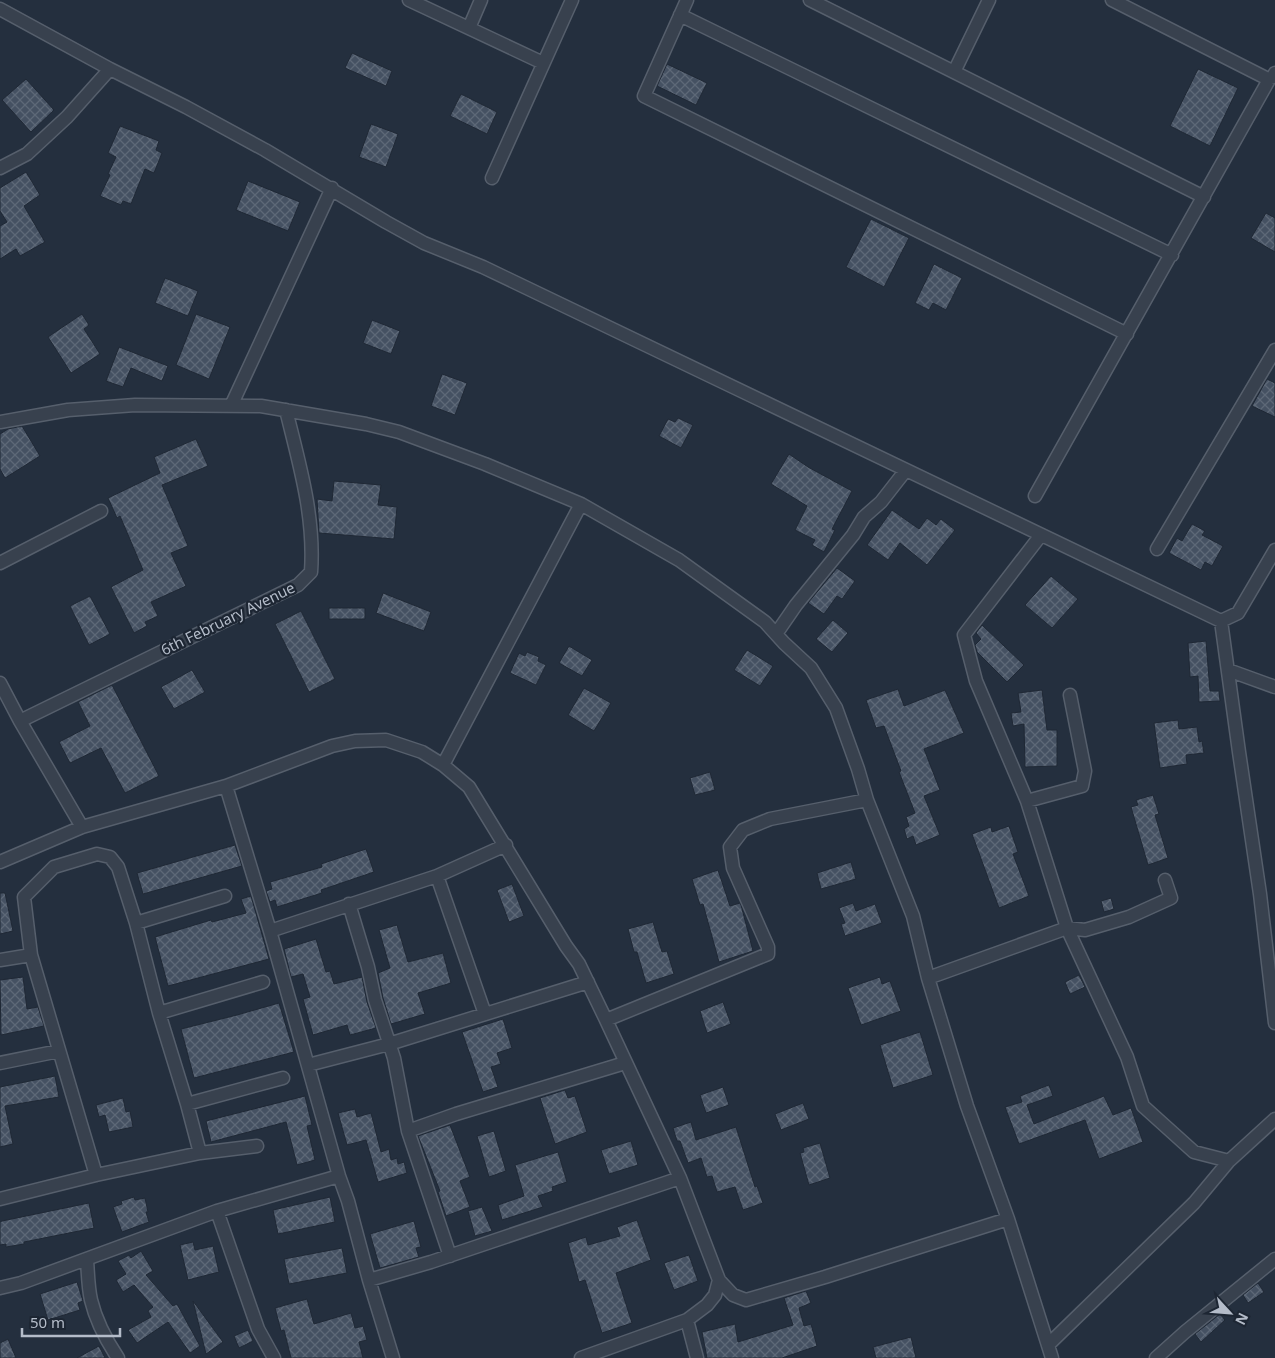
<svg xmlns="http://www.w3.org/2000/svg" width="1275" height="1358" font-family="'Noto Sans',sans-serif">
<defs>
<pattern id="building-cross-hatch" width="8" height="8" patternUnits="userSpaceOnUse" patternTransform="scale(1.25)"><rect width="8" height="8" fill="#455162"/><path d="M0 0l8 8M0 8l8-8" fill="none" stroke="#5d6877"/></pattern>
</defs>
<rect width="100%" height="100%" fill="#242f3e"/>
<path fill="url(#building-cross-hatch)" stroke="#1f2835" d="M352,53l40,18 -6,15 -41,-18z
M667,64l40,19 -11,22 -39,-19z
M1198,69l40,19 -28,58 -40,-20z
M26,79l28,31 -23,22 -29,-32z
M461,94l36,18 -10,22 -37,-18z
M371,124l27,10 -12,33 -27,-10z
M120,126l39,15 -3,9 6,3 -8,20 -9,-4 -14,35 -8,-3 -2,4 -21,-9 10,-21 -2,-1 8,-17 -8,-4z
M26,172l14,23 -16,11 21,36 -25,14 -4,-7 -16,10v-33l7,-4 -7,-11v-23z
M248,181l52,21 -12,29 -52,-21z
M1266,213l9,5v34l-24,-14z
M871,219l38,19 -25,49 -38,-20z
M934,264l28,14 -16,32 -13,-7 -4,7 -14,-7z
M165,278l33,13 -10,25 -33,-13z
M82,314l7,11 -5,4 16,25 -29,19 -23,-36z
M196,314l34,13 -21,52 -33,-14z
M372,320l28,11 -9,23 -28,-11z
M119,347l49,19 -6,15 -31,-13 -8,19 -17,-6z
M442,374l25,9 -12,32 -24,-9z
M1267,379l8,4v34l-23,-11z
M678,418l15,7 -12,23 -22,-12 9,-17 7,3z
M22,426l18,30 -35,22 -5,-9v-35l8,-5z
M196,439l12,27 -46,19 26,61 -17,7 15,33 -35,16 7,14 -13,6 2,4 -13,7 -23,-46 32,-17 -23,-54 -3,2 -9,-20 52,-25 -6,-16z
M789,454l19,13 44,24 -20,38 3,1 -11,22 -12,-7 3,-5 -20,-10 12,-24 -36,-22z
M334,481l47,4 -3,20 19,2 -3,32 -75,-6 -2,-34 15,2z
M892,510l27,19 8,-11 9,7 5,-6 14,11 -28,35 -27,-22 -12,17 -21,-15z
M1192,524l13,7 -3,4 21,11 -11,20 -7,-4 -4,8 -32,-17 8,-15 5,3z
M837,568l18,13 -13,18 -5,-3 -13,18 -16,-11z
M1051,576l27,23 -26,29 -27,-23z
M383,593l48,19 -7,19 -48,-18z
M90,596l20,38 -21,11 -19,-39z
M329,608h36v11h-36z
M301,611l34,68 -26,13 -34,-68z
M833,620l15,13 -16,19 -16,-13z
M982,625l42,40 -17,17 -30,-30 -2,-7 6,-6 -5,-6z
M1206,641l4,50h9l1,10 -21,1 -1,-26 -8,1 -2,-34z
M569,646l23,14 -10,16 -23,-13z
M747,650l26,16 -13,20 -26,-16z
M527,652l12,5 -1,4 8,4 -10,20 -26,-12 9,-20 6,3z
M192,670l13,22 -31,17 -13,-22z
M112,685l47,91 -34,17 -24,-45 -31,15 -11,-21 31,-16 -12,-24z
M584,688l27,15 -17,28 -26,-16z
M898,689l6,17 41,-16 19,43 -40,16 16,41 -16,6 16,39 -24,10 -3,-9 -6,3 -3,-10 5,-3 -3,-9 9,-4 -16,-41 2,-1 -17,-45 -8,2 -10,-28z
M1042,690l5,40h10v36l-32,1 -1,-43 -11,2 -2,-13 10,-1 -3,-19z
M1178,720l1,9 18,-2 2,15 3,-1 2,12 -18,2 1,9 -27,4 -6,-45z
M710,772l5,18 -20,5 -5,-17z
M1153,795l6,19 -4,1 13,43 -20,7 -17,-58 7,-2 -2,-5z
M1009,826l9,26 -5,2 16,42 -30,12 -27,-74 19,-7 1,5z
M235,845l7,21 -99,28 -6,-21z
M366,849l8,23 -53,18 1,3 -45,14 -2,-7 -5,2 -4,-11 6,-2 -2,-7 52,-15 -1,-3z
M851,862l5,17 -35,10 -4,-16z
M718,870l12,36 10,-3 1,2 12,46 -34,11 -16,-58 -3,1 -8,-26z
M512,884l12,32 -15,6 -12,-32z
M0,893h5l8,38 -13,3z
M251,896l18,63 -101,27 -13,-49 56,-17 1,2 34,-9 -5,-14z
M1111,898l3,11 -10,3 -3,-11z
M853,903l3,8 19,-7 7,19 -37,13 -4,-12 4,-1 -6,-15z
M653,922l9,30 5,-1 7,23 -28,9 -9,-31h-3l-6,-23z
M397,925l11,37 35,-9 8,30 -33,10 7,21 -34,10 -8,-26 -5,-25 12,-5 -11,-38z
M316,939l10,33 4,-1 4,13 28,-7 5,25 9,26 -26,7 -3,-10 -34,10 -10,-36 7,-2 -7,-23 -12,3 -7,-28z
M1079,975l6,12 -15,7 -5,-12z
M23,977l4,32 11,-2 6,19 -43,9 -1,-55z
M880,977l2,7 8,-3 11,30 -40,14 -13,-37z
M723,1002l8,22 -24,9 -7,-22z
M279,1003l15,49 -100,26 -13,-49 56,-14z
M503,1019l9,29 -15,5 4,11 -10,3 7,20 -15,5 -21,-60z
M920,1032l13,43 -40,13 -13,-43z
M55,1076l4,21 -54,9 8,38 -13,3v-60z
M1049,1085l4,11 -26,9 7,19 70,-28 9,19 18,-7 12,34 -44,17 -14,-39 -66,24 -14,-37 17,-5 -2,-6z
M723,1087l6,18 -23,8 -6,-18z
M565,1090l3,8 7,-2 12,36 -32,12 -15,-46z
M305,1096l7,29 -5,1 8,34 -18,5 -11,-43 -75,20 -5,-21z
M123,1098l3,14 4,-1 3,16 -24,5 -4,-17 -6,2 -3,-12z
M803,1103l6,16 -28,11 -6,-16z
M355,1109l2,8 14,-4 10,39 8,-3 2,11 6,-2 1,6 6,-2 3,11 -29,9 -12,-42 -19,5 -9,-32z
M691,1122l5,18 40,-13 19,60 2,-1 6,17 -20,7 -8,-23 -18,5 -5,-16 -5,1 -6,-19 -13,5 -8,-22h-3l-4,-13z
M450,1125l20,52 -10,4 10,26 -24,9 -8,-24 2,-1 -22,-55z
M494,1131l12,40 -17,6 -12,-41z
M631,1141l7,24 -29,9 -8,-24z
M820,1143l10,35 -21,7 -9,-32 4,-1 -1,-4z
M558,1152l9,30 -15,5 1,4 -15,5 5,11 -41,13 -4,-15 26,-9 -9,-31z
M134,1197l1,3 10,-2 3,14h-2l3,10 -27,10 -9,-25 9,-3 -1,-3z
M330,1197l5,25 -57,12 -5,-24z
M89,1203l5,25 -70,14v2l-18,3v-3l-6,1v-23l2,-1z
M482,1207l10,24 -17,5 -7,-25z
M637,1220l14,40 -35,13 16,50 -30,10 -17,-53 -6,2 -11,-39 18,-6 2,8 32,-9 -3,-9z
M414,1221l7,26 -5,1 3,9 -39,11 -10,-34z
M193,1242l2,8 18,-4 6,26 -31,8 -8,-35z
M342,1248l5,25 -58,11 -5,-25z
M141,1251l12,20 -7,4 27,31 4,-2 23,42 -10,7 -22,-31 -31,21 -9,-13 23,-13 -3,-6 5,-4 -19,-22 -11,7 -7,-12 10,-6 -8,-13 11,-6 2,3z
M689,1255l9,26 -24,9 -10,-27z
M77,1282l6,19 -5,2 2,7 -32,10 -8,-26z
M1258,1283l6,9 -16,11 -5,-8z
M806,1291l5,12 -12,5 5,18 7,-2 6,22 -35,12h-75l-5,-26 33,-8 3,18 55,-17 -9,-27z
M307,1299l7,25 37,-11 4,15 8,-2 4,14 -8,2 4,16h-72l-7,-28 -3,1 -6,-23z
M193,1301l30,41 -17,12z
M1220,1314l5,6 -24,22 -6,-8z
M248,1330l5,11 -14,7 -5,-12z
M911,1337l5,21h-40l-3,-11z
M8,1339l8,19h-16v-15z
M99,1346l6,12h-28z"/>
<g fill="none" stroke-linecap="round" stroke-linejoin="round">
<defs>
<path id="minor" d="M409,0l134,63
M687,0l-43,96 483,238
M810,0l394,197
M1112,0l156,79 5,-2 2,-4
M0,9l110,60 76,38 79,43 121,72 38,21 59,24 738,354 17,-8 37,-63
M680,15l492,240
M469,28l12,-28
M954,72l35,-72
M0,168l27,-14 40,-37 43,-48
M492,178l80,-178
M231,406l101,-218
M0,422l68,-12 67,-5 126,1 105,18 33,8 86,32 96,40 98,56 86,62 19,21 27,25 25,40 22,61 9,31 46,116 15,62 39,128 41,113 44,139
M1035,496l235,-418
M1041,535l-77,100 12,46 51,120 40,127 60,129 16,49 51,46 35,9
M1157,549l118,-199
M0,563l101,-52
M1221,621l18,131 21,142 15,129
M776,634l20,-29 57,-70 11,-18 17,-15 25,-32
M1228,670l47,17
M0,683l20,38 62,106
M20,721l278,-136 13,-13c4,-56 -12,-109 -25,-162
M443,765l138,-261
M226,786l44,145 69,245 9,25 21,79 24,78
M1027,801l55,-15 3,-15 -15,-76
M0,862l82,-35 144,-41 106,-40 23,-5 31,-1 36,12 21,13 26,22 97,159 13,18 27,56
M437,876l48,138
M349,904l19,63 7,33 19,58 14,73 42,125
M136,923l89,-27
M270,931l167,-55 69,-31
M0,960l31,-5
M928,978l139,-50 18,2 44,-13 42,-19 -6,-18
M159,1013l104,-31
M0,1063l59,-12
M308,1065l81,-21 199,-62
M187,1104l96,-26
M408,1131l48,-17 169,-51
M96,1175l-65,-220 -7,-58 30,-30 43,-13 13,3 8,10 18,56 23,90 28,91 13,49
M0,1199l96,-24 104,-22 57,-7
M217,1211l41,118 16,29
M87,1260c1,13 1,27 4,40 5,21 15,40 27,58
M369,1280l62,-18 249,-84 -74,-158 162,-66v-7l-35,-79 -3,-21 13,-17 27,-11 97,-19
M719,1280l14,15 13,5 79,-23 183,-58
M0,1288l21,-5 196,-72 122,-35
M687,1320l10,38
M1048,1345l146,-142 35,-42 46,-42
M581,1358l106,-38 20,-15 8,-10 4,-15 -39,-102
M1156,1358l29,-26 90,-73"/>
</defs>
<use href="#minor" stroke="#565f6c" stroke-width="15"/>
<use href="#minor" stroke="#38414e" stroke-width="12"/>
</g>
<g text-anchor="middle" stroke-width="4.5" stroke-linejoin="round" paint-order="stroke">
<g font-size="15" fill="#b4bcc9" stroke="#1d2633">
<text transform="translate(228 619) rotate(-26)" y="5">6th February Avenue</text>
</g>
</g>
<g transform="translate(1230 1313) rotate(116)" stroke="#1d2633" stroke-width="4" paint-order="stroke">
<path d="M0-4L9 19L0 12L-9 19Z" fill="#b4bcc9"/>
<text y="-8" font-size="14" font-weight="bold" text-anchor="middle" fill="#b4bcc9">N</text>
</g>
<path d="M22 1328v8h98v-8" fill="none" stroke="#b4bcc9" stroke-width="2.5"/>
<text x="30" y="1328" font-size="15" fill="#b4bcc9" stroke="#1d2633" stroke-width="4" paint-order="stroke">50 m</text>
</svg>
